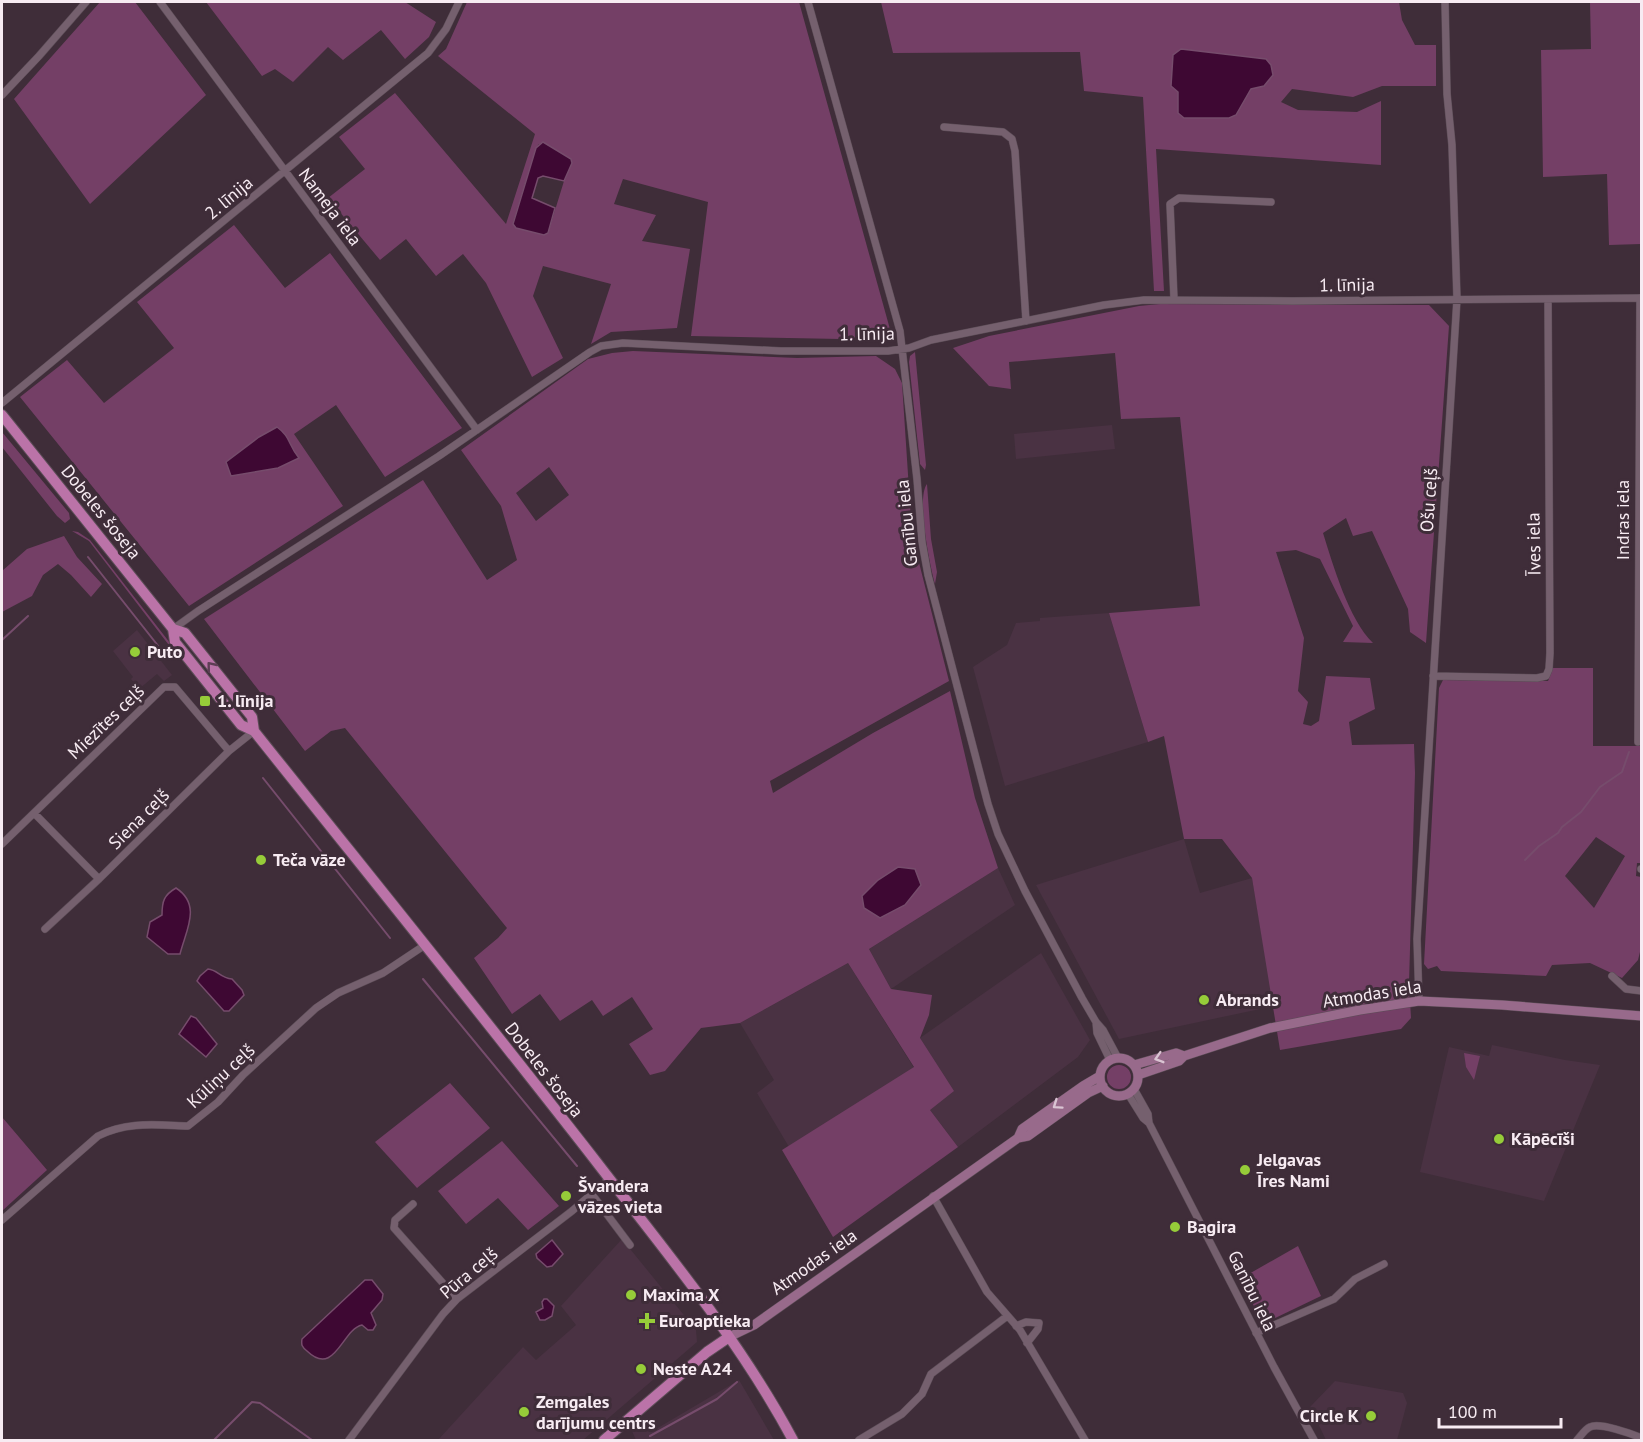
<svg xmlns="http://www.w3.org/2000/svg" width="1643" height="1442" font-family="'PT Sans',sans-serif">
<rect width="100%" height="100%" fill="#3f2d39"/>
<path fill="#4a3243" d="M1112,425l3,24 -99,10 -2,-25z
M1109,613l39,129 -143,44 -32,-119 34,-22 9,-22 24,-2v-3z
M137,630l35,45 -8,6 -7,-7 -18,15 -8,-10 2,-2 -20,-26z
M1184,839l16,54 52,-15 22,128 -155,33 -83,-154z
M998,868l17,37 -124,84 -22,-40z
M1041,953l49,87 -12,17 -120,90 -28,-37 -10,-72z
M848,963l66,105 -125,79 -32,-54 17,-13 -34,-57z
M1492,1045l73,15 35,5 -56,136 -124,-29 29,-125 40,9z
M622,1239l74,91 1,12 -114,98h-145l85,-93 13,13 40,-35 -15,-19z
M739,1380l35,60h-138l-4,-9 14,-12 10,10z
M1335,1381l68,12 4,10 -10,37h-71l-16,-33z"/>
<path fill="#743f66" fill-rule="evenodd" d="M100,2h35l71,93 -116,109 -76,-105z
M206,2h199l31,20 -7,15 -24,22 -24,-29 -38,30 -15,-13 -35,35 -18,-13 -13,7z
M467,2h332l94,338 -202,-4 17,-134 -85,-23 -9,25 42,11 -14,26 48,8 -13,79 -66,4 -20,12 20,-60 -68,-18 -10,30 30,62 -31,19 -46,-94 -23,-29 -27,22 -30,-37 -26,21 -52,-62 37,-29 -26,-32 56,-44 111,131 29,-90 -97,-78 8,-7zM539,144l33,19 -8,18 -16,52 -35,-10 23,-75z
M881,2h518l3,18 13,25h21v41h-54l-29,11 -61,-8 -11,13 17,8 59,2 24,-11v64l-225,-16 8,142h-10l-11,-194 -59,-6 -4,-39 -187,1zM1273,75l-9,11 -13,3 -15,26 -58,-2v-21z
M1590,2h51v242l-32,1 -2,-71 -64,3 -2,-127 50,-1z
M234,225l51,63 45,-35 132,175 -77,49 -49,-72 -42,29 49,72 -154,100 -169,-209 47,-37 37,43 70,-55 -37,-46z
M1160,304l269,1 20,21 -23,317 -16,-11 -2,-23 -36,-78 -19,5 -7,-18 -23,15c10,32 26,87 50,110l-30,-1 10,-16 -33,-67 -24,-9 -20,2 28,86 -6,53 10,11 -5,22 8,2 8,-5 7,-45 44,2 5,31 -26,13 3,23 62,-1 1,29 -6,211 2,34 -10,11 -121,21 -28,-172 -30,-39h-38l-20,-103 -16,6 -39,-129 91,-7 -20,-189 -59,2 -6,-66 -106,9 2,27 -22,-3 -36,-38 36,-12 150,-30z
M633,351l164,7 79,-2 19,13 7,14 10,152 37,146 -179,100 3,12 100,-60 77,-42 25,107 23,70 -129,81 22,40 41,6 -3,20 -9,23 34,53 -24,19 28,37 -125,90 -51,-87 132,-83 -66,-104 -108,60 -39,5 -36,43 -15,4 -21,-31 24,-15 -21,-32 -29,19 -11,-16 -32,21 -20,-27 -28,20 -38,-56 24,-20 9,-10 -162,-200 -14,3 -26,20 -101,-132 219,-139 64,100 30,-20 -16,-54 -40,-56 127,-91 24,-6zM549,467l20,28 -33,26 -20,-28z
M915,352l11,113 -1,5 -5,-6 -11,-102 1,-6z
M2,432l67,81 1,6 -5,4 -8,-7 -55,-69z
M927,484l4,55 6,33 -2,12c-5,-18 -19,-86 -8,-100z
M72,531l6,1 12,8 87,112 -2,1 -86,-112z
M64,536l13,21 25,27 -11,13 -20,-22 -13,-11 -15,11 -11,21 -30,16v-41l25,-22z
M1553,668h40v78h48l1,117h-5l-1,13 5,1 1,67 -4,16 -16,18 -32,-15 -38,2 -6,11 -105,-5 -4,-5 -9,3 -4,-5 15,-276 4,-8 105,1zM1596,837l29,19 -31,52 -29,-32z
M1464,1053l16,3 -6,24 -8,-13z
M1107 1077a12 12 0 1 1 24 0a12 12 0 1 1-24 0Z
M450,1083l40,45 -73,60 -42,-46z
M2,1117l45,53 -45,41z
M502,1141l57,65 -31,24 -30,-32 -32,26 -28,-33z
M1298,1246l23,50 -52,25 -9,-3 -20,-39z"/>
<path fill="#3e0833" stroke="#764c6c" stroke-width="1.5" d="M1181,49l85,10 5,6 2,10 -9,11 -13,3 -15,26 -7,3h-45l-6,-5v-21l-7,-6 2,-31z
M543,142l28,17 1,4 -8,18 -21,-5 -5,2 -6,20 23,10 -7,25 -4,2 -28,-7 -3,-4 23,-76z
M277,427c14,10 11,18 22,31l-21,10 -47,8 -5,-14 33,-25z
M898,867l17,2 6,16 -16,20 -25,13 -16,-10 -2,-12 16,-16z
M176,888c26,17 10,42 4,66h-12l-21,-17 3,-15 12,-7c0,-14 2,-20 14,-27z
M208,969c10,1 12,9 24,10l10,11 2,5 -15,16h-5l-27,-30 3,-5z
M191,1016l5,2 21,26 -11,13 -27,-23z
M552,1240l11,14 -11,12 -5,1 -10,-9 -1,-4z
M365,1280h7l11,14 -1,6 -11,13 5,12 -3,5h-5l-6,-5c-20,4 -27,53 -55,26 -5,-4 -6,-6 -5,-12z
M544,1299h3l7,7 -2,10 -7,4h-5l-4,-8 7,-4 -1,-6z"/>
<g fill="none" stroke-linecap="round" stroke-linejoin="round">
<path stroke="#764c6c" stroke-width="2" d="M88,557l75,95
M2,640l26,-24
M263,778l127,160
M1525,860l14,-14 19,-13 4,-6 19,-15 19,-25 22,-15 7,-20
M423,979l154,187
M650,1436l67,-37 20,-17
M214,1440l38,-38 8,1 52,37"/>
<defs>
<path id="minor" d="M160,2l317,428
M808,2l92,329 17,148 5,63 6,33 60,229 10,30 27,57 57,107 14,24 7,8 15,28
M2,95l37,-39 47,-54
M944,127l59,5 9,7 3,12 11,170
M1174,299l-4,-95 9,-6 92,4
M2,403l426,-350 18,-24 13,-27
M173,629l25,-18 241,-155 151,-104 11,-6 22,-3 158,8h107l21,-3 22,-8 173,-35 40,-5 148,1 350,-3
M1433,676l104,2 9,-2 3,-7 1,-16 -2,-354
M1638,742l2,-444
M34,813l65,66
M2,844l162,-157h11l54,64
M1641,869h1
M45,929l54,-50 130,-128 25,-20
M1612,976l14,13 16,2
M1419,1001l-2,-62 40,-640 -5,-154 -5,-51 -2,-92
M1096,1022l1,11 13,27
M1134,1089l14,25 1,9
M1128,1094l15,24 6,5 125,244 40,73
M591,1193l39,52
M933,1196l54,96 33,38 65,110
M413,1204l-18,16 -1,8 63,71
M2,1220l96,-84c29,-15 58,-11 90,-10l30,-24 25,-27 73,-67 22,-15 45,-20 42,-28
M1016,1326l10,-4 13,1 -1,6 -11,14
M1256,1333l78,-34 21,-20 29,-15
M349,1440l94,-126 14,-15 115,-88 37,-32
M859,1440l43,-26 20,-20 9,-20 75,-57
M1577,1440c3,-3 8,-11 13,-13 9,-5 42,7 52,11"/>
<path id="secondary" d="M1100 1077a19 19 0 1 1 38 0a19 19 0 1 1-38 0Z
M1134,1065l42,-12 8,3
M1138,1075l41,-14 5,-5 86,-28 90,-18 59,-9 83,4 140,11
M1018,1138l4,-9 61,-43 17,-10
M729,1337l25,-12 264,-187 10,-2 60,-43 15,-7"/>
<path id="primary" d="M2,415l171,214 12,4 67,84 2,14
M173,629l2,13 66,83 13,6c114,143 229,285 341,429 70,91 144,179 198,280
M604,1440l103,-88 22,-15"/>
</defs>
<use href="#minor" stroke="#5c4d57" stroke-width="8"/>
<use href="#secondary" stroke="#5c4d57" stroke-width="10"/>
<use href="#primary" stroke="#5c4d57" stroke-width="12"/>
<use href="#minor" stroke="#75606e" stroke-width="7"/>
<use href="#secondary" stroke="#986a8b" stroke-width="9"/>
<use href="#primary" stroke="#bb73a8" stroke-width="10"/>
</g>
<defs><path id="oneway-chevron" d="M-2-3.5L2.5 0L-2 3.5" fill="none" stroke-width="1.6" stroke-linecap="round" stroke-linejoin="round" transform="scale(1.5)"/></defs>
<use stroke="#5e3e55" href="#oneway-chevron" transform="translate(211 666) rotate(-129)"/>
<g stroke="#dac4d3">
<use href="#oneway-chevron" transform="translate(1159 1058) rotate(163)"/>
<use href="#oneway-chevron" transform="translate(1057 1105) rotate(145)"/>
</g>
<g fill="#96cc39" stroke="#3f2d39" stroke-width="2">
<circle cx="135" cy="652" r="6"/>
<rect x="199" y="695" width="12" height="12" rx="3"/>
<circle cx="261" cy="860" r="6"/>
<circle cx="1204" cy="1000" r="6"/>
<circle cx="1499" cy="1139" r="6"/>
<circle cx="1245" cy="1170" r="6"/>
<circle cx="566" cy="1196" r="6"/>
<circle cx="1175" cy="1227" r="6"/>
<circle cx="631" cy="1295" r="6"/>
<path d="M644 1312h6v6h6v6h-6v6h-6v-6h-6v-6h6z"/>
<circle cx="641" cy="1369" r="6"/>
<circle cx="524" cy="1412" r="6"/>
<circle cx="1371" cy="1416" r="6"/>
</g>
<g text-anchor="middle" stroke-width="6" stroke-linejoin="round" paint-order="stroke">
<g font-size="18" fill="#f7ebf2" stroke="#3f2d39">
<text transform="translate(229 198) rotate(-40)" y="6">2. līnija</text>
<text transform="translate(330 207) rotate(53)" y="6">Nameja iela</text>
<text transform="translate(1347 285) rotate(-1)" y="6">1. līnija</text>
<text transform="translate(867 334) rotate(-1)" y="6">1. līnija</text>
<text transform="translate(1429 500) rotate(-86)" y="6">Ošu ceļš</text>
<text transform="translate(101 512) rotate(51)" y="6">Dobeles šoseja</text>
<text transform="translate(1623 520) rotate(-90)" y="6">Indras iela</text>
<text transform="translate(907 523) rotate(-96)" y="6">Ganību iela</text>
<text transform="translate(1534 544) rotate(-91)" y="6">Īves iela</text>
<text transform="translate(106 722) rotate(-44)" y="6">Miezītes ceļš</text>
<text transform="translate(139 819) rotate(-45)" y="6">Siena ceļš</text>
<text transform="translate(1372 994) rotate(-9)" y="6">Atmodas iela</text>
<text transform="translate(544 1070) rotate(52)" y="6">Dobeles šoseja</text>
<text transform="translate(221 1076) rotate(-43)" y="6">Kūliņu ceļš</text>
<text transform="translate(814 1262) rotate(-35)" y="6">Atmodas iela</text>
<text transform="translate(469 1273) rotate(-40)" y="6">Pūra ceļš</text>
<text transform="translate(1252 1291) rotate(64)" y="6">Ganību iela</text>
</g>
<g font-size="18" font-weight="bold" fill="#f7ebf2" stroke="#3f2d39" text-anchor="start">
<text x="147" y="658">Puto</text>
<text x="217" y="707">1. līnija</text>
<text x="273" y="866">Teča vāze</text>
<text x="1216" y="1006">Abrands</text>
<text x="1511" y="1145">Kāpēcīši</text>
<text x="1257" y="1166">Jelgavas<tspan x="1257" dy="21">Īres Nami</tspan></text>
<text x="578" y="1192">Švandera<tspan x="578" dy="21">vāzes vieta</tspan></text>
<text x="1187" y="1233">Bagira</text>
<text x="643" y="1301">Maxima X</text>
<text x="659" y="1327">Euroaptieka</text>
<text x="653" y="1375">Neste A24</text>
<text x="536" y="1408">Zemgales<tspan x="536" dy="21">darījumu centrs</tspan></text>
<text x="1359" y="1422" text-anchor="end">Circle K</text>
</g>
</g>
<rect width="1643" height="1442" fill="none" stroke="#f7ebf2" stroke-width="6"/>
<path d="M1439 1418v9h122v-9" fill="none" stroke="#f7ebf2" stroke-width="3"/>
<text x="1448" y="1418" font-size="18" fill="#f7ebf2" stroke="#3f2d39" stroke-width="4.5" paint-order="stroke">100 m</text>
</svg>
